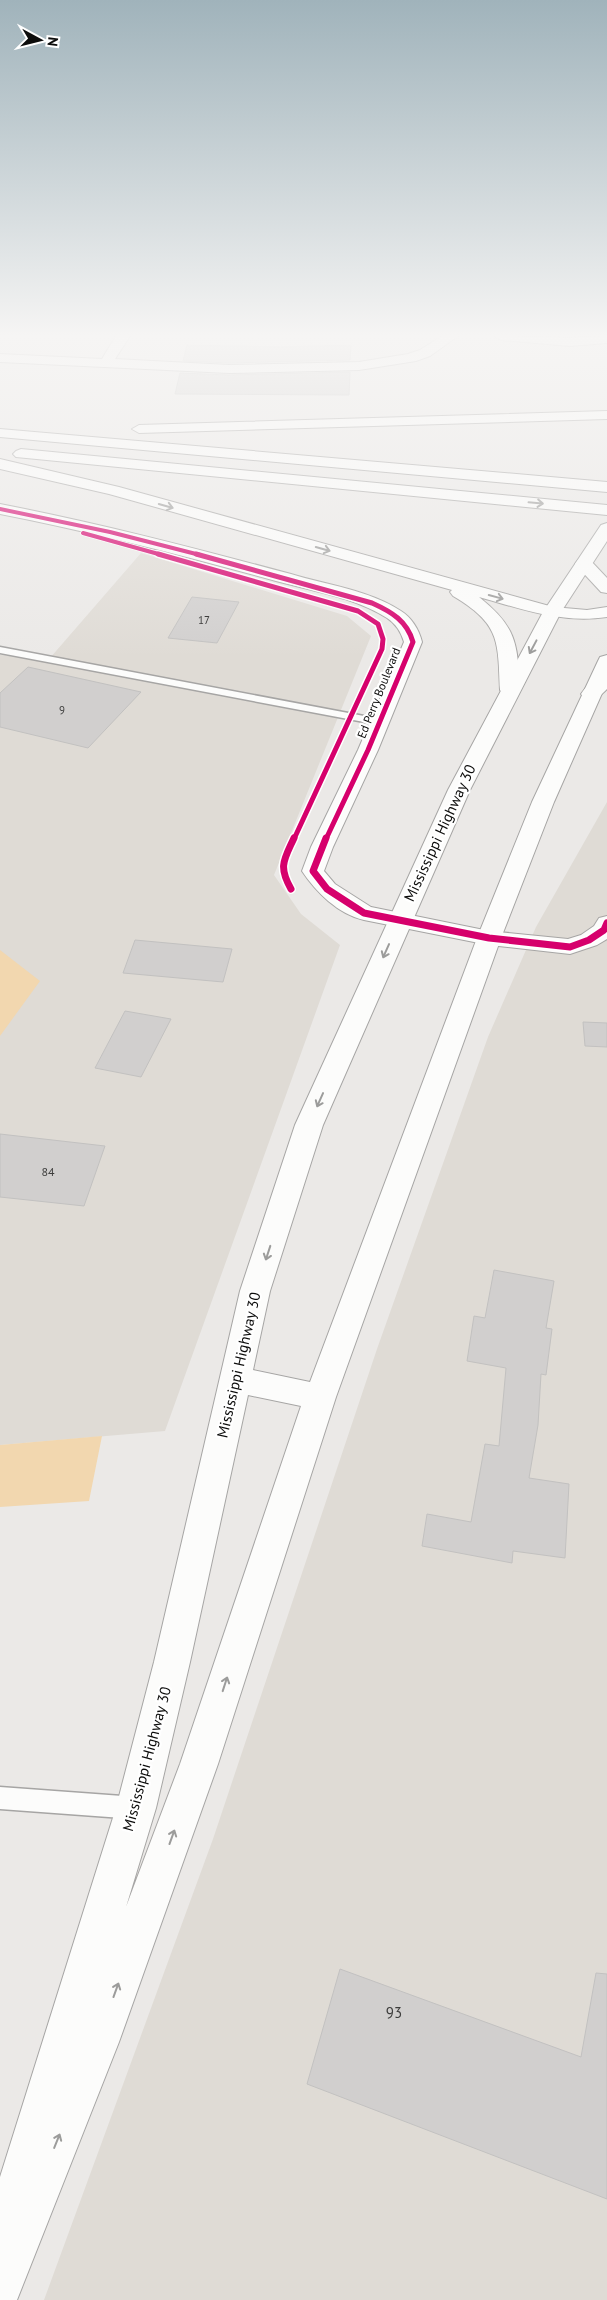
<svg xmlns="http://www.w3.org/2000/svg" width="607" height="2300" font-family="'PT Sans',sans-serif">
<rect width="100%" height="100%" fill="#ebe9e7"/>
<path fill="#dfdbd5" d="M141,553l206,63 24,20 -97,239 27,39 39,31 -175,486 -165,14v-790l50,3z
M607,802v1498h-563l169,-461 164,-490 111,-312 48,-110z"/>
<path fill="#f2d7af" d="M0,950l40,31 -40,55z
M102,1436l-13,65 -89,6v-62z"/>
<path fill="#d1cfce" stroke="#c2c1c0" d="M187,345l94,2 70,-2 -1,15 -121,3 -46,-2z
M350,372l-1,23 -174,-1 5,-21 49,2z
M192,597l47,5 -22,41 -49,-5z
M28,667l113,25 -53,56 -88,-21v-34z
M135,940l97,9 -9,33 -100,-9z
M125,1011l46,8 -30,58 -46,-9z
M583,1022l24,1v24l-22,-1z
M0,1134l105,12 -21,60 -84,-9z
M494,1270l60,11 -8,47 6,1 -6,46 -5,-1 -3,51 -9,53 40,6 -4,74 -52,-7 -1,12 -90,-17 5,-32 44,8 14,-78 14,2 7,-78 -39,-7 7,-45 11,2z
M340,1969l241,88 15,-84 11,1v225l-300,-115z"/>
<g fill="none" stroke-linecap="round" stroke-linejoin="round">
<defs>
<path id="service" d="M0,647l380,72 5,3 -5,3 -380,-72z
M0,1787l136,10 8,3 3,8 -3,8 -8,3 -136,-10z"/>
<path id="minor" d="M116,336h14l-15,23 114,6 130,-3 49,-8 12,-4 22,-14h16l-28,20 -14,5 -57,9 -130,3 -229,-11v-8l102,5z
M0,504c98,19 194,44 291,70 36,11 78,16 110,37 11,7 18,19 21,31l-44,108 -45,97 -9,24 11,13 36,23 118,24 79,8 13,-4 13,-9 5,-8 8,-2v23l-10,6 -27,9 -81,-9 -125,-25c-26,-6 -48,-28 -62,-49l9,-24 47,-97 46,-108c-3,-10 -8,-18 -17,-24 -33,-21 -74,-27 -111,-37 -91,-25 -183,-49 -276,-67z"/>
<path id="tertiary" d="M494,336l76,2 37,-2v7l-37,3 -69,-6z"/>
<path id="primary" d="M607,523v18l-46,71 -91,178 -147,335 -53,166 -17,79 57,12 167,-444 55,-136 66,-141 2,-4 7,-2v27l-53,120 -53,136 -165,459 -118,367 -99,278 -102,258h-17v-123l116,-369 38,-146 86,-371 55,-166 153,-335 95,-178 58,-87zM248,1395l53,11 -121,358 -54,143 30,-99 34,-146z"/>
<path id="trunk" d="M584,559l6,1 17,18v15l-6,-1 -26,-28 3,-4z
M607,672v17c-8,8 -12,12 -23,9l-3,-4c6,-9 16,-19 26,-22z"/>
<path id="motorway" d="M607,411v8l-468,14 -7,-4 7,-4z
M0,429l607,53v10l-607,-55z
M21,449l586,56v10l-591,-58 -3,-3 3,-3z
M0,459l119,28 434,120 34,3 20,-3v10c-45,7 -85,-8 -128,-20 39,31 38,47 41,93l-3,4 -7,2 -7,-2 -3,-4c-2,-50 0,-66 -47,-94l-3,-4 2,-2 -343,-96 -109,-25z"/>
</defs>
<use href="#service" stroke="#a6a5a4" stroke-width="3"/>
<use href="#minor" stroke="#a6a5a4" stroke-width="2"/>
<use href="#tertiary" stroke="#a6a5a4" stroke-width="2"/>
<use href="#primary" stroke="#a6a5a4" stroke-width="2"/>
<use href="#trunk" stroke="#a6a5a4" stroke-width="2"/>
<use href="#motorway" stroke="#a6a5a4" stroke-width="2"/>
<use href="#service" fill="#fcfcfb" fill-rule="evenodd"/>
<use href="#minor" fill="#fcfcfb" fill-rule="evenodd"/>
<use href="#tertiary" fill="#fcfcfb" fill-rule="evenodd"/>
<use href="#primary" fill="#fcfcfb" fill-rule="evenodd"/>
<use href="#trunk" fill="#fcfcfb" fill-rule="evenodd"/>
<use href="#motorway" fill="#fcfcfb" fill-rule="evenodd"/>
<defs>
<path id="cycleway-far2" d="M0,509l110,23 90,23
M83,533l79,22"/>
<path id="cycleway-far1" d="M158,554l200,57 20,13 5,15 -1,10 -88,190
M196,554l176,49c20,9 35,18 41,39l-45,108 -42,89"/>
<path id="cycleway" d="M326,838l-13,33 14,18 37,24 125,25 81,9 19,-7 15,-10 3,-7
M291,889c-13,-23 -7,-29 3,-51"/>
</defs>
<use href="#cycleway-far2" stroke="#fff" stroke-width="5.5"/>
<use href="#cycleway-far1" stroke="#fff" stroke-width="8"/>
<use href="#cycleway" stroke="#fff" stroke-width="10"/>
<use href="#cycleway-far2" stroke="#d6006c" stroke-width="4"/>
<use href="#cycleway-far1" stroke="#d6006c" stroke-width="5"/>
<use href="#cycleway" stroke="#d6006c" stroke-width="7"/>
</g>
<defs><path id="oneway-shaft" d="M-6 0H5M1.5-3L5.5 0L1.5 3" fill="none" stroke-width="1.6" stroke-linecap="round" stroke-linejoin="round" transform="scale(1.25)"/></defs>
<g stroke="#9c9c9b">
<use href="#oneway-shaft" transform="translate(536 503) rotate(5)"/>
<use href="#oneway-shaft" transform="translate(166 506) rotate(16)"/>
<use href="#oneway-shaft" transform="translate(323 549) rotate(16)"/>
<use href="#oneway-shaft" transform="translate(496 597) rotate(15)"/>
<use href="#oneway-shaft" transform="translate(533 647) rotate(118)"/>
<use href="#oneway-shaft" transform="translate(386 951) rotate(114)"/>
<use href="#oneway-shaft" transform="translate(320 1100) rotate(114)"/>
<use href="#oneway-shaft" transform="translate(268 1253) rotate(108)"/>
<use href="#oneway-shaft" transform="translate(225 1684) rotate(-72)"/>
<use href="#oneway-shaft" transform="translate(172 1837) rotate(-70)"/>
<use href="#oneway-shaft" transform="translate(116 1990) rotate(-70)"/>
<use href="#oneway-shaft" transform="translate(57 2141) rotate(-68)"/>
</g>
<linearGradient id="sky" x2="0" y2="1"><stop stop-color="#a0b3bb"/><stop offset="0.51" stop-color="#f6f5f4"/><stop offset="1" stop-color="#f6f5f4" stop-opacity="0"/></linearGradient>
<rect width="607" height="658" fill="url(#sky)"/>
<g text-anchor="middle" stroke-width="4.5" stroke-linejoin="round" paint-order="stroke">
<g font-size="11" fill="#3d3d3c">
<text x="204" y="624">17</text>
<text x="62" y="714">9</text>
</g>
<g font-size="12" fill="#0c0c0b" stroke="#fff">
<text transform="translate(379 693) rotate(-68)" y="4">Ed Perry Boulevard</text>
</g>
<g font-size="12" fill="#3d3d3c">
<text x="48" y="1176">84</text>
</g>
<g font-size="15" fill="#0c0c0b" stroke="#fff">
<text transform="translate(440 833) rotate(-65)" y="5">Mississippi Highway 30</text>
<text transform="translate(239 1365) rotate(-77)" y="5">Mississippi Highway 30</text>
<text transform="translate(147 1759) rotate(-75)" y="5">Mississippi Highway 30</text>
</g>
<g font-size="15" fill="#3d3d3c">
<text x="394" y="2018">93</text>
</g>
</g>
<g transform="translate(40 40) rotate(97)" stroke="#ffffff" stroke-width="4" paint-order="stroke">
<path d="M0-4L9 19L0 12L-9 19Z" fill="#0c0c0b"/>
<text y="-8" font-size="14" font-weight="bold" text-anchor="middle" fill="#0c0c0b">N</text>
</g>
</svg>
